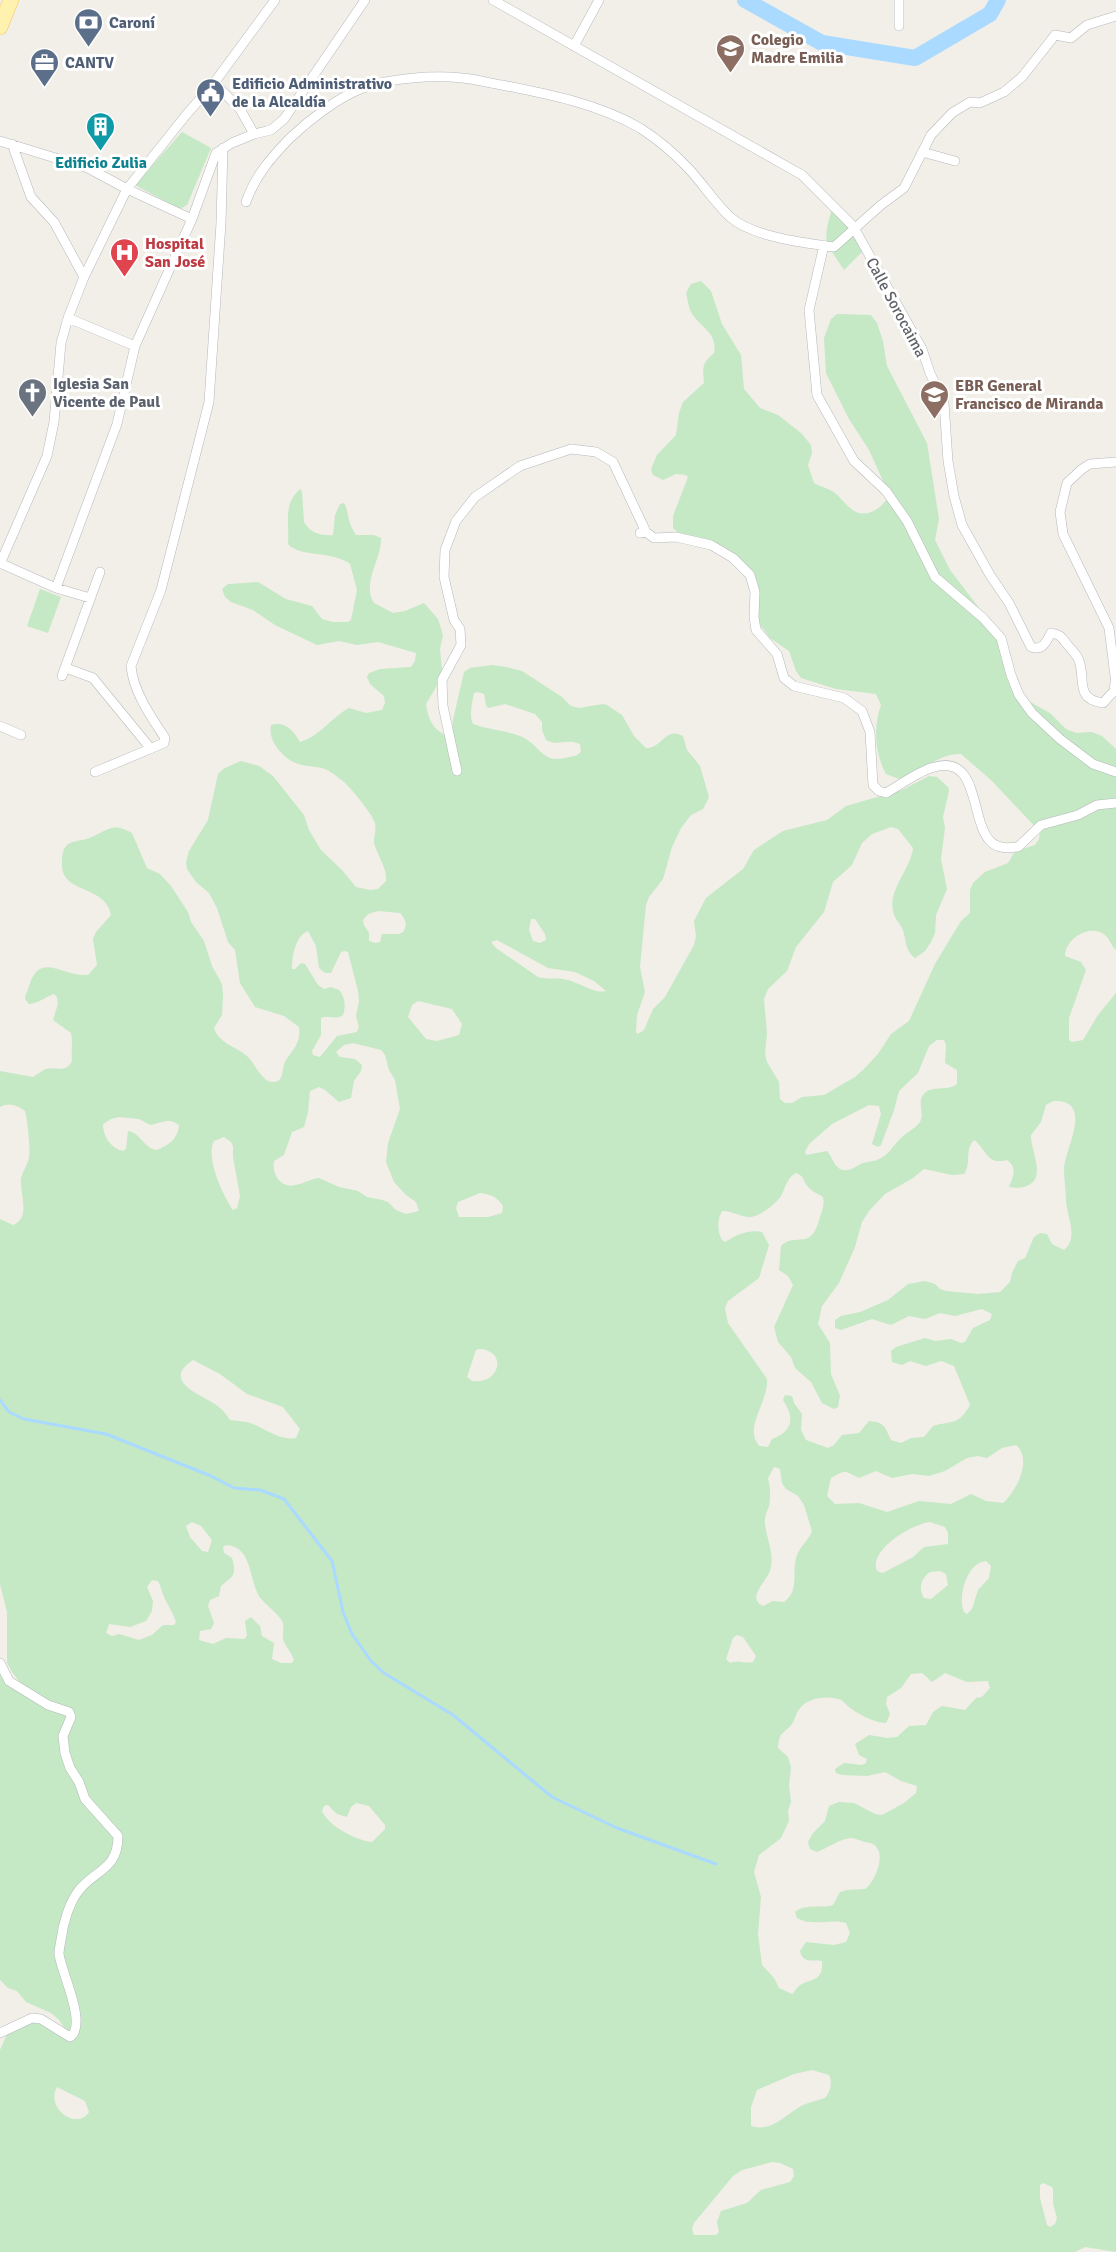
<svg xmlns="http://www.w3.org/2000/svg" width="1116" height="2252" font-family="Signika,sans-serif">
<rect width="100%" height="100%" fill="#f1efe8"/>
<path fill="#c5e8c5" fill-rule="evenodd" d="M182,132l29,16 -24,57 -7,4 -45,-24z
M832,209l17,17 14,25 -19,19c-19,-29 -22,-27 -12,-61z
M701,281l10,10 11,33 19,31 3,34 16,19 18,7 23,18 10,12 1,8 -4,12 6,18c6,4 15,5 21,10 6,5 13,15 21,19 13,6 29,-6 33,-18l-20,-44 -20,-31 -23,-46 -2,-35 7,-19 6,-5 34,1 6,8 6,18 4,25 40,77 12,76 -4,21 15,30 33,43 21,33 19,52 27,15 16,16 10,4 16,-1 10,4 14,13v201c-5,-4 -6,-11 -11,-15 -15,-12 -40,4 -40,21l16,6 5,8 -17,48v22l3,2 11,-2 15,-25 18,-22v1259l-31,-5 -10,5h-1075v-202l8,-18 24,-12 35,12 -8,-12 -8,-7 -25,-11 -9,-11 -9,-3 -8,-8v-305c10,7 18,16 28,23l3,-1 -19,-25 -5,-9v-51l-7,-28v-365l13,6c19,-8 6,-32 8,-47 2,-7 7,-14 8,-21 2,-6 -2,-41 -4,-46 -8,-6 -16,-9 -25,-4v-36l33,6c4,-2 9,-7 13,-8 11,-2 20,4 26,-8 -1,-10 1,-18 -1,-28l-18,-13 5,-16 -1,-7 -3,-3c-9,3 -17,10 -25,10l-4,-5c0,-5 3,-8 4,-13 11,-36 33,-9 59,-11l9,-10 -4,-26 3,-7 15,-17c-5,-30 -48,-21 -49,-49 -1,-31 14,-21 32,-30 16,-8 20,-13 38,-3l15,35 13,6 11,12 17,26 3,10 13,19 8,25 10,18 1,10 -1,21 -8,13c5,16 22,18 34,29 6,6 10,16 17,22 3,3 9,4 13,2 6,-4 4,-16 8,-21 8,-12 15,-17 13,-33l-15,-11 -29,-9 -15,-24 -5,-33 -7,-8 -11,-34 -8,-15 -13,-11 -9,-13 -1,-7 3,-11 19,-31 10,-46 5,-5 18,-8 18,5 14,10 31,39 5,15 12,20 21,20 14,17 14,3 8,-1 8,-8c1,-13 -7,-23 -11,-35 -3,-7 2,-15 0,-23 -2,-8 -24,-35 -31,-41 -4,-3 -10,-8 -15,-11 -9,-5 -17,-4 -27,-6 -16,-3 -35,-23 -31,-40 14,-4 22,5 29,17 20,-6 31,-24 49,-34l17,5 16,-3 3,-7 -1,-7 -14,-12 -3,-7 2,-4 11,-4 31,-2 4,-6 1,-8 -38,-11 -21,3 -18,-4 -22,4 -42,-20 -22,-15 -22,-8 -6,-5 -3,-8 6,-5 30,-2 28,17 26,7 10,13 11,3h15l3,-2 6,-30 -7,-26c-18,-14 -50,-6 -62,-20 2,-20 -6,-39 12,-55l2,3 2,30c6,11 17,14 29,13l2,-20 5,-11 4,-1c6,11 2,17 12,32h18l7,3c1,21 -20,45 -7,65l19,10 12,-2 19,-8 14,16 5,16 -3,14 2,21 -3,12 -13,22c2,15 7,26 21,32l5,-4 1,-12 11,-48 6,-4 22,-3 14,2 16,4 40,26 9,9 8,2 24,-4 4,1 15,10 12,21 12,12c17,0 19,-22 37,-12l4,14 13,16 9,31 -6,12 -12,6 -10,13 -9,19 -9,32 -14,18 -3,8 -6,62 5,25 -8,23 -1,17 2,2 6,-4 9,-21 12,-12 29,-52 2,-9 -2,-15 12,-23 37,-29 11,-19 29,-19 44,-11 19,-14 56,-16 27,-14 8,1 11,10 1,4 -6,26 2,11 -4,31 6,30 -11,26 -1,18 -4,9 -6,9 -10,7c-11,-8 -8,-19 -13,-30 -3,-6 -8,-10 -9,-17 -5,-22 18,-42 20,-63l-15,-19 -7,-2 -19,7 -10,9 -10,22 -19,17 -9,30 -28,35 -9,24 -19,18 -4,10 3,35 -2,20 2,8 12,20 1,17 5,4h7l10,-6 22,-2 31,-18 9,-8 14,-15 13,-20 18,-13 26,-57 26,-43 9,-8v-23l3,-7 12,-11 23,-9 6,-10 6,-3 15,-5 4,-6 1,-7 -48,-51 -31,-27c-23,-1 -40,19 -62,25l-13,-5c-11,-20 -13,-47 -5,-69l-5,-11 -40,-5 -35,-11 -5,-7 -7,-20 -19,-13 -12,-16 -10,-49 -42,-34 -28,-6 -5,-5v-12l15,-39 -2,-2 -10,-1 -13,6 -10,-5 -2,-6 6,-14 19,-20 3,-22 4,-11 21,-19c-1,-15 -3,-19 10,-30 4,-21 -14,-25 -23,-41 -3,-6 -3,-13 -5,-19l5,-9zM478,692l6,2 2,11 2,3 17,-4 30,10 7,8v8l4,10c13,7 19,-2 34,4l1,7c-3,5 -6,5 -12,6 -29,8 -27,-12 -49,-21 -16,-6 -31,-6 -47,-12 -4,-8 -1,-21 1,-31zM378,911l22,2c6,7 8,12 3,19l-4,2h-17l-2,8 -5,1 -6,-2v-8l-5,-8 -1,-5 5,-6zM531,919h4l10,15 1,6 -6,3 -7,-2 -4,-11zM308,931l8,15 3,22 6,5h6l10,-21 4,-1 3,1 10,39 1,10 -3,15 3,11 -2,5 -20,4 -17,21 -7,-2 -1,-4 9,-16v-17c8,-4 14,3 22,-3 3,-9 2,-18 -4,-25l-8,-3 -7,2 -6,-4 -13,-21 -4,-1 -6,6h-3c0,-12 3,-33 16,-38zM497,940l51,28 27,4 19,9 12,10c-12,3 -26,-8 -38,-11 -10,-3 -20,0 -30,-3l-42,-29 -5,-6zM418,1001l34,8 10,15 -3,11 -22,6 -11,-2 -18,-22 4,-12zM937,1040h7l2,5 -1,18 12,7v14c-9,8 -26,0 -34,11 -6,9 2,18 -3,27 -5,7 -15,11 -21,18 -7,7 -10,15 -20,19 -5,3 -12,2 -18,5 -5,2 -10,7 -17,6 -10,-1 -11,-13 -17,-19l-21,4 -1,-3 4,-8 23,-20 37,-19 10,1 2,8 -9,30 6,3 3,-2 13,-35 5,-19 19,-18 11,-27zM353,1043l28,7 4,5 4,15 6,10 5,29 -12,34 -2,19 8,20 12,13 10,7 3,9 -13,3 -10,-4 -8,-8 -6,-2 -15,-3 -9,-6 -19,-4 -20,-9c-13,1 -29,16 -41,1 -4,-5 -5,-12 -4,-18l10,-6 8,-23 12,-5 4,-15 2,-21 9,-4 6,3 14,12 12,-4 3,-17 7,-10 1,-6 -7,-6 -15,-2 -4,-5 8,-7zM1053,1101c42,-2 12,47 11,68 0,10 2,22 2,32 1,16 13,37 -2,49l-12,-6 -5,-10 -7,-1 -6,4 -9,21 -7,3 -6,12 -2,9 -10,10 -22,2 -32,-3 -6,-2 -5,-5 -10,-3 -17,3 -20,16 -28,12 -19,4 -6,4v8l6,2 31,-11 19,6 18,-9 16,3 15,-6 15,3 27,-7 10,5 -2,6 -17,8 -8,14 -4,1 -10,-4 -16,2 -10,-3 -29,9 -5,4 1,11 10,3 8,-4 16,5 15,-5 13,5 16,39c-12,21 -17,15 -37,21l-9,11 -13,1 -10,5 -10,-3c-7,-14 -5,-17 -22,-19l-10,12 -17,2 -8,10 -6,3 -22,-8 -5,-10 1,-16 -8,-11 -2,-7 -7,-1 -2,5c12,18 10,31 -11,39l-4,8 -9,-1c-16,-19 10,-44 8,-67l-39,-56 -3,-15 3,-7 31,-23 10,-33 -7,-13c-14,-3 -26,3 -37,10l-3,-2c-5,-9 -5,-20 0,-29 11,-1 22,9 33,5 8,-2 21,-13 26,-20 5,-9 5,-17 15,-23 9,3 7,9 13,15 4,4 10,6 14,9 2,8 -1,13 -3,20 -9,36 -24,14 -39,29l-2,24 9,6 5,9 -19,42 4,15 13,15 4,11 16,14 11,21 12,6 4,-2 2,-11 -9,-22 -1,-31 -12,-19 4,-18 17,-23 16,-36 7,-25 7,-11 16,-17 28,-16 11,-9 28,6 12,-1c8,-11 0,-24 10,-34 14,11 12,25 33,20 11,8 6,16 2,27 6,1 9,1 15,0 25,-7 6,-36 7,-52l10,-13 5,-17zM119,1117l20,2 11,6c11,-2 19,-8 29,0 -1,14 -10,20 -22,25 -14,-2 -16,-17 -29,-19l-2,18 -3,2c-13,-3 -20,-15 -20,-27l8,-5zM224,1137l7,5 2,4v11l7,39 -3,12 -4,2c-10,-14 -28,-53 -19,-69zM480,1193c11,1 17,4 23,13l-1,7 -14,4h-29l-3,-9 2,-6zM480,1349c28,2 20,36 -8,32l-5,-4 9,-27zM193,1360l27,14 27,20 36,13 17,22 -4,9c-17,3 -31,-10 -46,-15 -6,-2 -14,-2 -20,-3 -3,-4 -6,-9 -10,-12 -13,-12 -62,-25 -27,-48zM1016,1445c17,14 0,47 -13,58l-17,-2 -15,-7 -20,10 -32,-3 -32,11 -28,-9 -24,1 -8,-8 4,-18c15,-9 14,-7 28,0l17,-7 16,7 20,-4 17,2 16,-5 22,-13 11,-2 9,2 15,-10zM774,1467l6,2 2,14 4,6 12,7 6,9 8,26c-3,8 -9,13 -13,20 -10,17 3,38 -15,51l-11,-1 -10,5c-17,-8 3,-24 7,-35 5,-17 -3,-30 -5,-47 -1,-7 2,-12 4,-18 2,-10 1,-19 -1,-28zM192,1522l9,4 11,14 -4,12 -6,-1 -12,-14 -4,-11zM930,1522l15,5 3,6v11l-24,3 -11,10 -30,16 -6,-2c-9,-21 35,-47 53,-49zM226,1545c26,1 23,34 33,51 6,9 18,16 23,25 3,6 0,12 1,18 2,7 9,14 11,21l-2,3h-11l-9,-4 2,-16 -12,-7 -2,-10 -9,-9 -6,4 2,15 -3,3 -18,-1 -13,6 -14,-4 1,-9 11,-2 3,-6 -6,-17 2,-6 9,-4 2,-10c12,-10 16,-10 11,-28l-8,-5 -1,-6zM986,1561l5,5 -2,12 -11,12 -6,19 -5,5 -3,-2c-7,-14 3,-50 22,-51zM940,1571l6,3 2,11 -17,14 -7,-1c-6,-9 -3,-20 6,-26zM152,1580l6,1c3,6 4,11 6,16 4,9 9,15 12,25l-2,3h-11l-11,10 -13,5 -20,-6 -7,2 -6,-3 3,-9 21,3 16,-6 6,-10 1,-10 -6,-14zM737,1635l6,2 13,19 -3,6c-8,2 -13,-2 -23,1l-4,-4 7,-21zM922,1673l10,9 13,-9 22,9 21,-1 2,7 -8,9 -6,1 -11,12 -23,-4 -9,6 -7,13 -17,1 -12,11 -10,1 -18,-3 -14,9 4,11 8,4 -1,4 -4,2 -18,-2 -9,6 1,4 6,2 25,1 18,-4 16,9 16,5 -1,7 -12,10 -22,12 -7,-1 -21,-11 -15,-1 -10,4 -4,15 -12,12 -5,9 2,7 7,3c11,-4 22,-13 34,-14 5,0 9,3 14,4 5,1 9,1 12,6 8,10 -3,35 -12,41l-18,1 -7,2 -7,13c-13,4 -26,-2 -38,7l2,6c15,9 32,0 49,5l4,10 -4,9 -12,3 -28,-3 -6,9c2,12 13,9 22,10 2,22 -13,17 -23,25 -3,2 -4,6 -7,8l-13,-6 -5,-10 -12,-13 -4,-31 3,-37 -7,-25 5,-17 22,-17 8,-17 -1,-10 3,-9 -2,-17 2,-18 -3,-10 -10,-9c1,-17 6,-14 14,-24 3,-4 3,-9 6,-13 8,-14 30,-16 44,-11 7,10 31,23 44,23l4,-9 -4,-10 1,-7 14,-9 10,-14zM356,1803l13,3 16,19v4l-13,13c-15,-1 -44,-16 -50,-31l2,-5 4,-1 9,9 10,3 4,-10zM812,2070l17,5c4,8 1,17 -4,23 -9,3 -20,5 -27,10 -15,9 -27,24 -47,18v-19l6,-17 37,-16zM57,2087l28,14 4,11c-12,19 -44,-4 -32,-25zM772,2162l8,1 13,6 1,7 -4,6 -29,8 -14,13 -26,8 -4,11 2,10 -3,3h-22l-2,-6 2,-6 39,-47 9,-6zM1043,2183l9,4 1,3v14l4,14 -2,6 -5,3 -3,-2 -7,-27v-13z
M40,589l21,8 -13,36 -21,-7z"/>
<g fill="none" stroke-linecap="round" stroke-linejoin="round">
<path stroke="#aadaff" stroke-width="3" d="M0,1400l9,12 15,7 82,15 105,42 23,12 26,2 24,9 48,62 11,51 9,22 19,27 13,12 69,42 99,82 65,31 99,36"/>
<path stroke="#aadaff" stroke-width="16" d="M745,0l77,43 93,15 75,-44 8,-14"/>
<defs>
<path id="minor" d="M493,0l309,175 51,51 69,123 8,24 14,30 4,58 6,35 8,29 28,50 19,28 22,44c12,4 15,-5 20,-14 8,1 11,4 15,10 4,5 9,10 12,15 9,19 -5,41 25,45l11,-12 1,-8
M899,26v-26
M574,46l25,-46
M214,83l26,26 14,25
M0,141l88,27 39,21 65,30
M12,144l19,53 23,25 30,55
M922,152l33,9
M246,202c9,-26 24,-43 43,-63 19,-18 49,-42 74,-51 27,-10 70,-13 99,-10 13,1 27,5 40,7 46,9 97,19 138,43 17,11 35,26 49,41 14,15 26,34 41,48 23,20 74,26 104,30l47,-42 23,-17 27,-53 21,-22 18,-11 10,1 24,-11 18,-15 33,-42 16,3 16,-13 29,-9
M824,245l-15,65 8,85 37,66 32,30 21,30 28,56 48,41 18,20 10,37 8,20 13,18 28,26 33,25 23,8
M68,318l67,28
M1116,462l-26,2 -8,5 -15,14 -7,29 3,22 46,94 7,56
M640,533l6,-1 8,6 22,-1 35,8 22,13 17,17 5,17 -1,25 2,13 21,24 7,24 10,8 50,12 18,13 8,21 3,53 6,6 7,2c14,-8 30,-20 45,-25 50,-17 38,53 60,74 8,7 17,6 27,5l23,-22 37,-10 19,-10 19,-2
M0,563l56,25 61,-164 18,-78 57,-127 24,-66 16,-10 22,-9 17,-4 13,-11 81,-119
M0,564l47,-108 7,-34 7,-79 7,-25 16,-41 43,-88 59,-74 28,-32 61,-83
M56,588l34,10
M66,668l27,10 58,71
M62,676l38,-104
M0,726l21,9
M457,771l-14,-65 -1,-26 19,-35 -1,-16 -6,-9 -10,-43 1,-27 11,-29 19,-24 45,-31 51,-17 25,3 17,10 33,70
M95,772l69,-29 1,-5c-14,-21 -32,-47 -34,-72l30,-76 48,-188 12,-179 2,-75
M0,1663l9,18 39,24 21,7 2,5 -8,19 2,17 5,15 9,14 6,17 33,37c0,33 -21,33 -38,53 -11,13 -17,35 -19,51 -1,5 -2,10 -2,14 2,18 29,71 11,83l-29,-18 -9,-1 -32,15"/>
<path id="primary" d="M0,27l11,-27"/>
</defs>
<use href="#minor" stroke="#b5b8bc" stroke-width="10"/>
<use href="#primary" stroke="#f2c960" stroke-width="16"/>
<use href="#minor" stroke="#fff" stroke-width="9"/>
<use href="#primary" stroke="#fff2af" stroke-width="15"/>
</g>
<defs>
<symbol id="bank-pin" viewBox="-11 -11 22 30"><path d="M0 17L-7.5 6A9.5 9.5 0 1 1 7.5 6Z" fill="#5c6f8a" stroke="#fff"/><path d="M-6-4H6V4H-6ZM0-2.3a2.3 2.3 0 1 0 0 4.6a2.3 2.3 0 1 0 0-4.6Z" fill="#fff"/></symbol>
<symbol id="school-pin" viewBox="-11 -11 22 30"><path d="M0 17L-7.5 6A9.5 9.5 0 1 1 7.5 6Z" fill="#8d6e63" stroke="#fff"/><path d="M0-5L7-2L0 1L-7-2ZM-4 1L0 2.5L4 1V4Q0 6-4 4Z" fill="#fff"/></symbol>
<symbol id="office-pin" viewBox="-11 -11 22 30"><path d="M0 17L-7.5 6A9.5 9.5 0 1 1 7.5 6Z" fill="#5c6f8a" stroke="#fff"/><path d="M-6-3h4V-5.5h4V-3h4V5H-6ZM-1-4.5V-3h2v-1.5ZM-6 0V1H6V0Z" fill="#fff"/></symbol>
<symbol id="civic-pin" viewBox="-11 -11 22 30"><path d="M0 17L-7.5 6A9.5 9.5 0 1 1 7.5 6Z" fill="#5c6f8a" stroke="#fff"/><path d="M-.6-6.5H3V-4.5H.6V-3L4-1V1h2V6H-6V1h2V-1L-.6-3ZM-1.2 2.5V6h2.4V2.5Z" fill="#fff"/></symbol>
<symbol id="building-pin" viewBox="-11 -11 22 30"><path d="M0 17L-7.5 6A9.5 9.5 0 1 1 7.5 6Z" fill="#0f9aa8" stroke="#fff"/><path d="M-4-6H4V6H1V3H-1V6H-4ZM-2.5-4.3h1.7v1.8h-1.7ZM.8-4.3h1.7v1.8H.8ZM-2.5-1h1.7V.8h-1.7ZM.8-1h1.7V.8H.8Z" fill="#fff"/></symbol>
<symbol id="hospital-pin" viewBox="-11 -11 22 30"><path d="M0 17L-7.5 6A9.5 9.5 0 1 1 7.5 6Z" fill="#e0444e" stroke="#fff"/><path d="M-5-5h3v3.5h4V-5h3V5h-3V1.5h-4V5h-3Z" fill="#fff"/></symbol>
<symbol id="church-pin" viewBox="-11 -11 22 30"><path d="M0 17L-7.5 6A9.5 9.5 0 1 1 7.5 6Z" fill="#6b7280" stroke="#fff"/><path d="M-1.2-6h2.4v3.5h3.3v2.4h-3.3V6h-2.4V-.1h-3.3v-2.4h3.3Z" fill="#fff"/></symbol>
</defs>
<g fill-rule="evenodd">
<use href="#bank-pin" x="72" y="6" width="33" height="45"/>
<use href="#school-pin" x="714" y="32" width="33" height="45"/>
<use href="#office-pin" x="28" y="46" width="33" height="45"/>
<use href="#civic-pin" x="194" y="76" width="33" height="45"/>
<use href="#building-pin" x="84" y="110" width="33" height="45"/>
<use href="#hospital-pin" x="108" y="236" width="33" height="45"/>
<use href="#church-pin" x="16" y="376" width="33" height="45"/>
<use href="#school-pin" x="918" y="378" width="33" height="45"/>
</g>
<g text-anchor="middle" stroke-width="6" stroke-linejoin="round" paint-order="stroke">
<g font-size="16" font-weight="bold" fill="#4e5e75" stroke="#fff" text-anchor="start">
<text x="109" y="28">Caroní</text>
<text x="65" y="68">CANTV</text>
<text x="232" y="89">Edificio Administrativo<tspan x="232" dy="18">de la Alcaldía</tspan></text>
</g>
<g font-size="16" font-weight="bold" fill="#785e54" stroke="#fff" text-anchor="start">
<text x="751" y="45">Colegio<tspan x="751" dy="18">Madre Emilia</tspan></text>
<text x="955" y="391">EBR General<tspan x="955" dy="18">Francisco de Miranda</tspan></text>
</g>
<g font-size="16" font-weight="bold" fill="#0d838f" stroke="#fff">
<text x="101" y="168">Edificio Zulia</text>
</g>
<g font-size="16" font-weight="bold" fill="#be3a42" stroke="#fff" text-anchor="start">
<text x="145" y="249">Hospital<tspan x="145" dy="18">San José</tspan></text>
</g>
<g font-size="16" fill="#5f6368" stroke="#fff">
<text transform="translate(897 307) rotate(62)" y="6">Calle Sorocaima</text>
</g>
<g font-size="16" font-weight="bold" fill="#5b616d" stroke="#fff" text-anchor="start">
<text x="53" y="389">Iglesia San<tspan x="53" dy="18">Vicente de Paul</tspan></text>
</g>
</g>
</svg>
